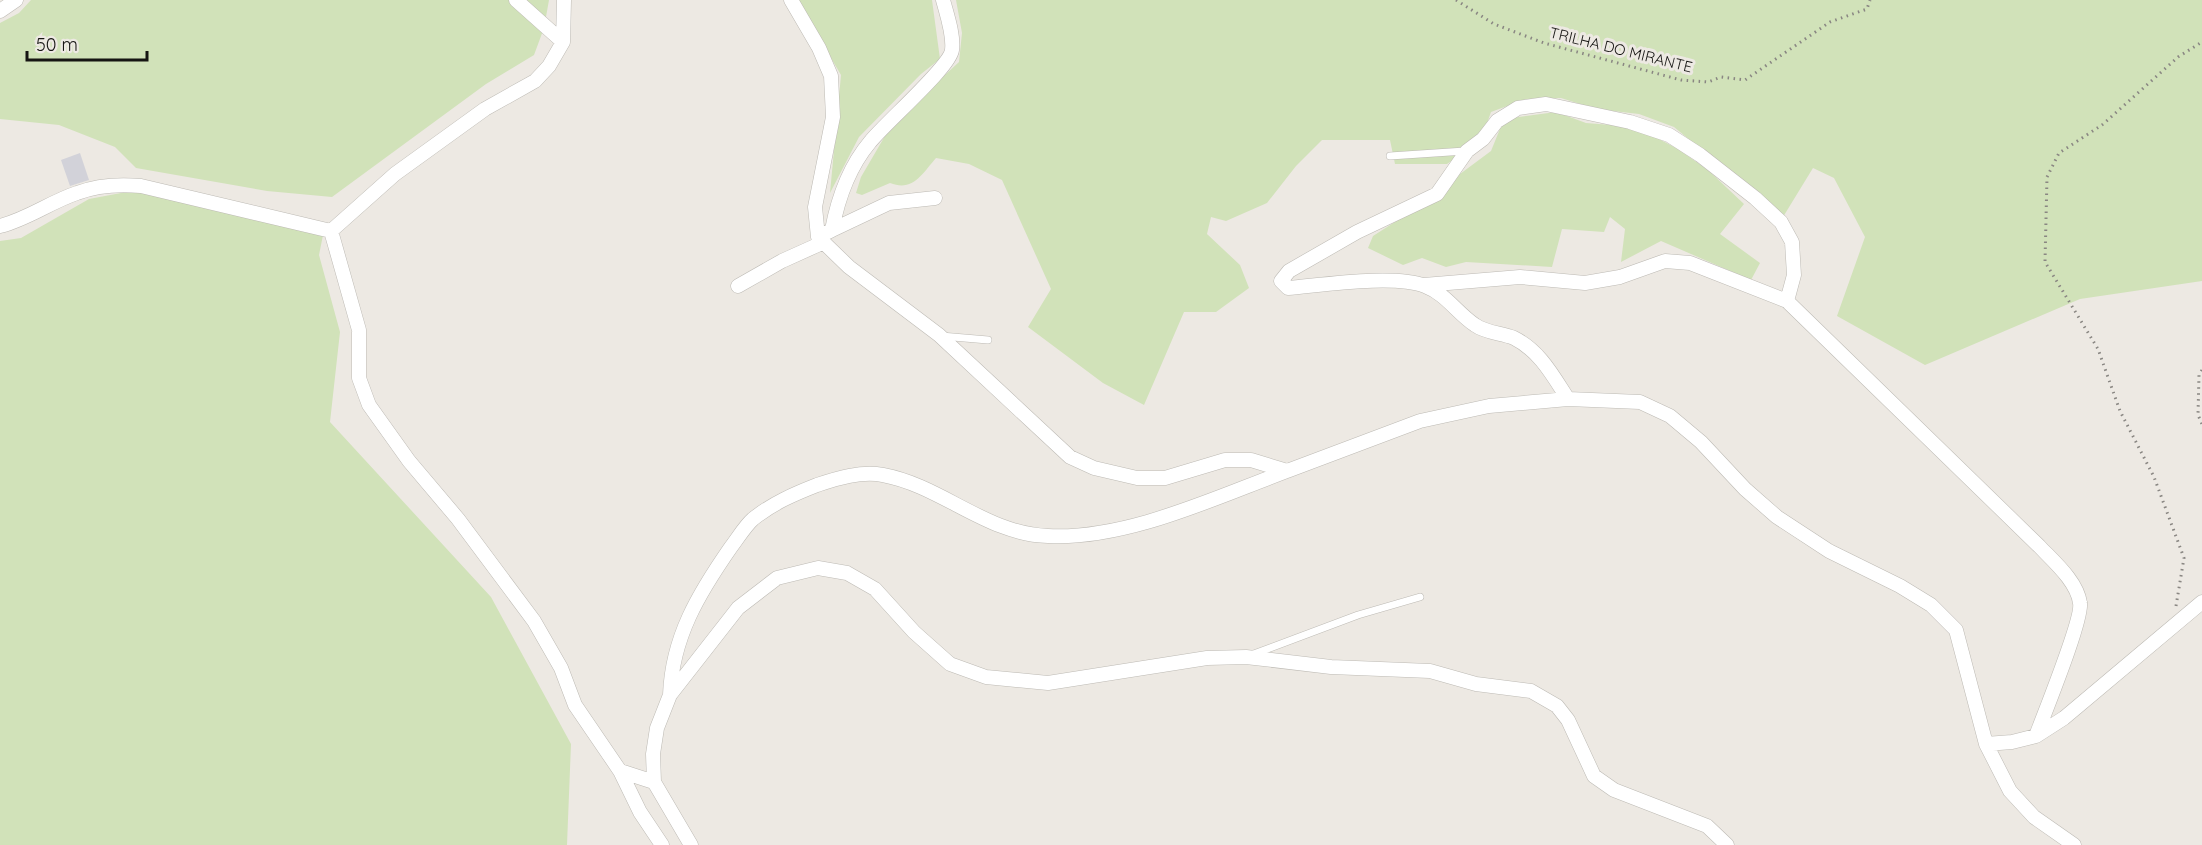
<svg xmlns="http://www.w3.org/2000/svg" width="2202" height="845" font-family="Quicksand,sans-serif">
<rect width="100%" height="100%" fill="#ede9e3"/>
<path fill="#d1e2b9" d="M31,0h518l-5,28 -10,27 -48,29 -154,113 -65,-6 -131,-23 -21,-21 -56,-22 -59,-6v-96l19,-10z
M797,0h135l8,59 -19,15 -62,63 -29,56 11,-118z
M956,0h1246v281l-122,18 -155,66 -88,-49 28,-79 -31,-59 -21,-10 -30,49 -109,-90 -35,-13 -43,-5 -35,-11 -35,1 -35,13 -10,28 -34,24h-52l-5,-24h-68l-26,26 -29,37 -41,18 -15,-4 -4,17 33,31 9,23 -33,24h-32l-40,93 -41,-22 -75,-56 23,-38 -49,-109 -33,-16 -33,-6c-14,16 -23,34 -46,25l-28,12 -6,-2 5,-16 31,-53 67,-62 3,-29z
M1556,112l30,11 50,4 42,22 30,21 36,34 -24,30 40,29 -9,17 -90,-39 -40,21 4,-33 -15,-12 -6,15 -42,-3 -10,38 -86,-5 -20,5 -24,-9 -19,7 -35,-17 5,-12 36,-23 31,-14 20,-25 31,-23 13,-32z
M137,190l186,45 -4,20 21,77 -10,90 161,175 80,147 -4,101h-567v-604l21,-3 68,-39z"/>
<path fill="#d2d2d9" d="M80,153l9,27 -19,6 -9,-26z"/>
<g fill="none" stroke-linecap="round" stroke-linejoin="round">
<defs>
<path id="lane" d="M1390,156l75,-5
M941,336l47,4
M1251,655l107,-40 62,-18"/>
<path id="street" d="M516,0l47,42
M564,0l-1,42 -14,24 -14,15 -50,28 -90,65 -64,57 28,99v48l10,27 40,56 49,58 76,102 27,47 14,37 45,66 34,11
M791,0l28,48 12,28 2,41 -18,90 3,30 14,-7c6,-32 17,-63 38,-88 16,-20 80,-75 82,-92 2,-15 -5,-35 -9,-50
M0,11l16,-11
M0,226c28,-7 50,-24 77,-33 21,-8 42,-9 64,-7l190,45
M832,230l57,-27 46,-5
M818,237l31,30 90,68 131,122 24,11 43,10h28l60,-18h26l36,11 133,-50 69,-15 79,-7 72,3 30,14 31,26 44,47 32,28 52,34 71,35 31,19 25,25 30,114 24,47 24,26 40,28
M1424,285l96,-8 65,6 35,-6 45,-16 25,2 97,38 252,245c14,15 38,35 41,57 3,16 -36,111 -44,133
M738,286l44,-25 40,-18
M1568,399c-15,-23 -28,-48 -54,-61 -12,-5 -28,-5 -39,-13 -18,-12 -29,-31 -50,-39 -31,-12 -102,-1 -137,2l-7,-7 8,-10 68,-39 80,-38 30,-43 16,-12 14,-18 21,-13 28,-4 84,18 39,13 31,20 55,43 26,24 11,20 2,33 -7,26
M670,695c2,-58 29,-102 61,-148 7,-9 14,-21 22,-28 20,-16 41,-25 64,-34 21,-7 44,-14 66,-10 59,11 103,59 165,61 78,4 166,-38 239,-65
M1986,744l26,-2 24,-6 28,-18 138,-116
M620,771l20,41 22,33
M691,845l-37,-63 -1,-28 4,-26 13,-33 68,-87 39,-30 41,-10 29,5 28,16 39,43 36,32 36,13 62,6 159,-25 39,-1 85,10 99,4 46,13 55,7 26,15 11,14 26,56 20,14 93,36 20,19"/>
</defs>
<use href="#lane" stroke="#bdbab4" stroke-width="8"/>
<use href="#street" stroke="#bdbab4" stroke-width="15"/>
<path stroke="#898682" stroke-width="3" stroke-dasharray="1.5 4.5" stroke-linecap="butt" d="M1456,0l38,24 50,19 137,37 27,2 13,-5 24,3 85,-58 37,-13 3,-9
M2202,370l-3,5 -1,40 4,9
M2176,606l8,-48 -30,-81 -34,-66 -22,-62 -53,-87 2,-85 12,-24 43,-28 76,-68 24,-15"/>
<use href="#lane" stroke="#fff" stroke-width="7"/>
<use href="#street" stroke="#fff" stroke-width="14"/>
</g>
<g text-anchor="middle" stroke-width="6" stroke-linejoin="round" paint-order="stroke">
<g font-size="15" fill="#161513" stroke="#ede9e3">
<text transform="translate(1621 50) rotate(14)" y="5">TRILHA DO MIRANTE</text>
</g>
</g>
<path d="M27 51v9h120v-9" fill="none" stroke="#161513" stroke-width="3"/>
<text x="36" y="51" font-size="18" fill="#161513" stroke="#ede9e3" stroke-width="4.5" paint-order="stroke">50 m</text>
</svg>
